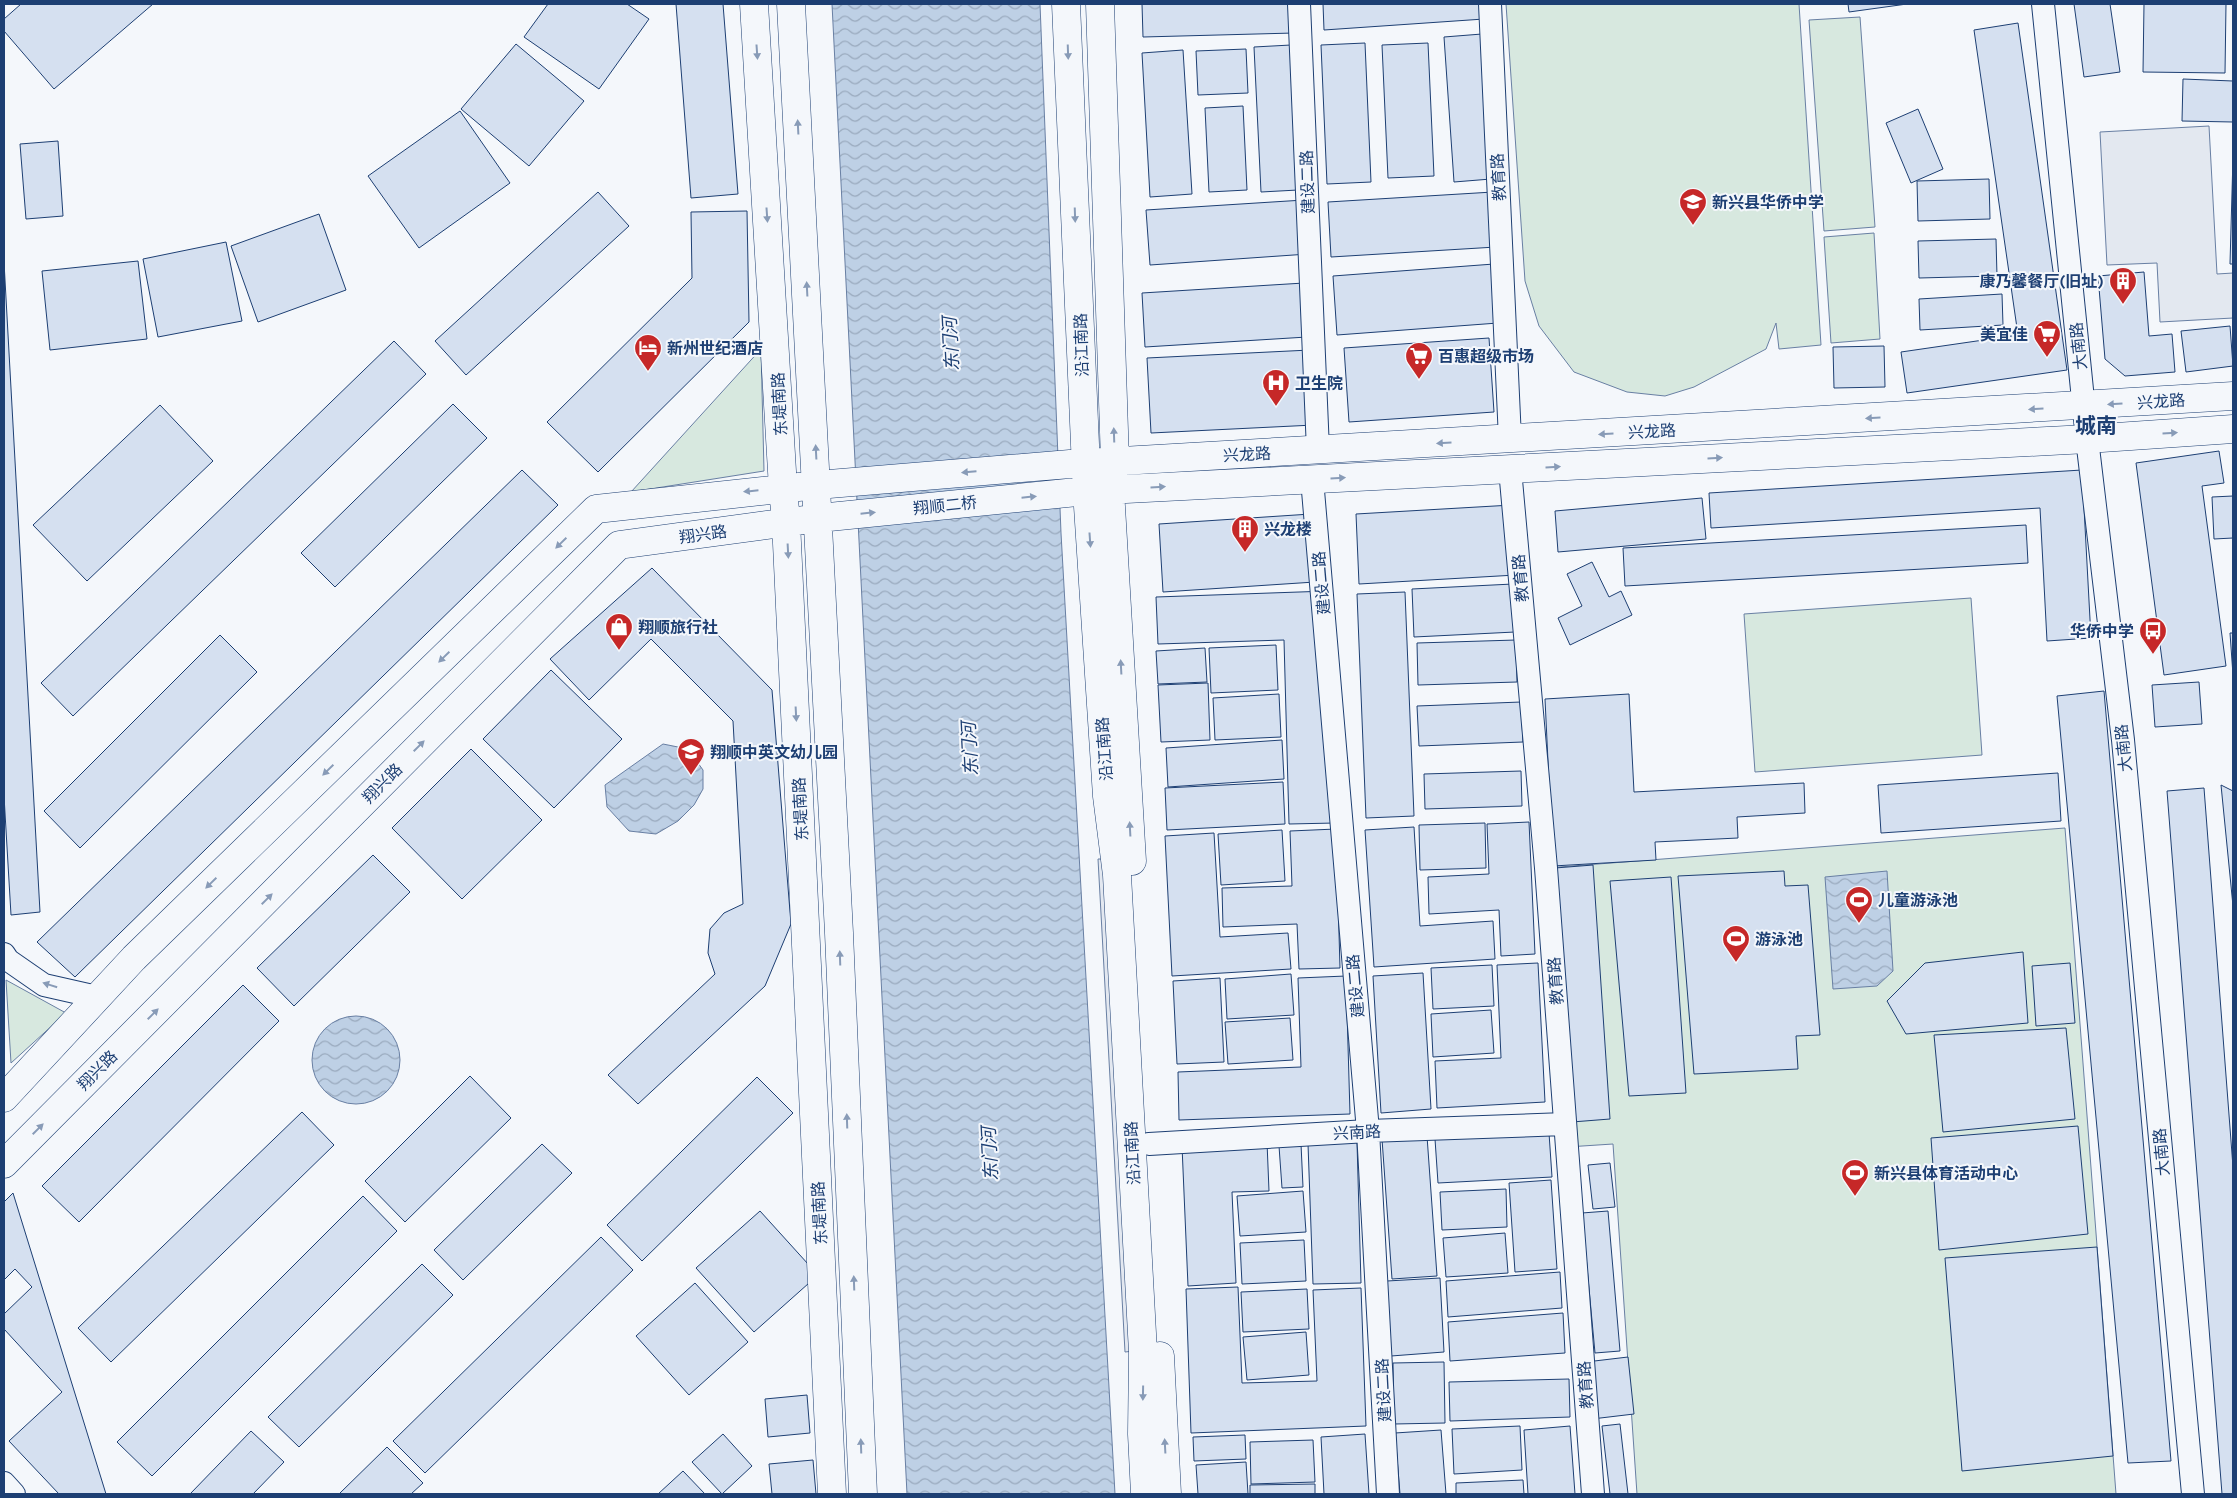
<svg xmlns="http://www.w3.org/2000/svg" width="2237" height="1498" font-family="Karla,'Noto Sans SC',sans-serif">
<defs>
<pattern id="water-waves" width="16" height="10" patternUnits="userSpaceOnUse" patternTransform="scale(1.25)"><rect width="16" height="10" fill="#bed0e5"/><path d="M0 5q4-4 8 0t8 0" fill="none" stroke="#9aaabe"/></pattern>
</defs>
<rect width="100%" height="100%" fill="#f4f7fb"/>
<path fill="#d7e8df" stroke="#687fa3" d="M1506,4h293l22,341 -42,4 -3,-26 -10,26 -72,38 -29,9 -38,-4 -53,-20 -35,-46 -14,-45z
M1860,17l15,210 -51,4 -15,-211z
M1874,233l6,106 -49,4 -7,-106z
M761,349l3,122 -133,21z
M1971,598l11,157 -227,17 -11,-158z
M2065,828l51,666h-479l-24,-350 -46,3 -21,-279z
M6,980l60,33 -55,50z"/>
<path fill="#e3e8f0" stroke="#687fa3" d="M2209,126l8,148 16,-1v45l-73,4 -3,-59 -50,2 -7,-133z
M1098,859h9l27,492 -9,1z"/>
<path fill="url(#water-waves)" stroke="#687fa3" d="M832,4h208l21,529 54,961h-208z
M663,744l25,5 15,21v19l-9,16 -16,16 -22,13 -27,-3 -22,-24 -2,-22z
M1887,871l6,100 -16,15 -44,3 -8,-112z
M312 1060a44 44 0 1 1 88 0a44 44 0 1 1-88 0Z"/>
<path fill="#d5e0f0" stroke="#1d3f73" d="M21,4h132l-99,85 -50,-58v-12z
M548,4h79l22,15 -50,70 -75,-52z
M676,4h47l15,190 -47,4z
M1142,4h152v29l-151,4z
M1323,4h160l1,15 -160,11z
M1848,4h59l-58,8z
M2074,4h36l10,68 -36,5z
M2144,4h82l-1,69 -82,-1z
M2018,23l49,347 -160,23 -6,-41 117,-17 -44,-305z
M1482,34l9,145 -37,3 -10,-145z
M1365,43l6,139 -44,2 -6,-139z
M1428,43l6,133 -46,2 -6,-133z
M516,44l68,57 -55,65 -68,-57z
M1291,45l7,145 -37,2 -7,-145z
M1246,49l2,44 -50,2 -2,-44z
M1183,50l9,144 -42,3 -8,-144z
M2183,79l50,2v41l-51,-1z
M1243,106l4,84 -38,2 -4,-84z
M1918,109l25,60 -32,14 -25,-60z
M460,111l50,72 -91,65 -51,-72z
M58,141l5,75 -37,3 -6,-75z
M2233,157v107h-3z
M1989,179l1,40 -72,2 -1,-40z
M598,192l31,34 -163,149 -31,-34z
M1493,192l3,55 -165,10 -3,-55z
M1304,200l4,54 -158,11 -4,-55z
M747,211l2,111 -151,150 -51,-50 145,-144 -1,-66z
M319,214l27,76 -88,32 -27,-76z
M1996,239l1,37 -78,2 -1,-37z
M226,242l16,79 -84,16 -15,-78z
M138,261l9,78 -97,11 -8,-79z
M4,262l36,650 -29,3 -7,-119z
M1494,264l4,59 -161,12 -4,-59z
M2144,272l5,64 23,-2 3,38 -50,4 -20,-17 -7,-83z
M1304,283l3,54 -162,10 -3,-54z
M2002,294l1,31 -83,5 -1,-31z
M2230,326l3,40 -47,6 -5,-41z
M1489,338l5,74 -145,10 -5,-74z
M394,341l32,33 -353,342 -32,-33z
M1884,346l1,41 -51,1 -1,-41z
M1310,350l4,75 -163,8 -4,-75z
M453,404l34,34 -152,149 -34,-34z
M160,405l53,56 -126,120 -54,-56z
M2219,451l5,32 -22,3 24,180 -62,9 -28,-212z
M522,470l36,35 -483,472 -38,-35z
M2082,470l9,168 -44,3 -7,-133 -329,20 -2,-35z
M2233,496v42l-19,1 -2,-42z
M1702,498l4,41 -148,13 -3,-41z
M1512,505l4,70 -157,9 -3,-70z
M1326,513l4,68 -167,11 -4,-68z
M2026,525l2,38 -403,23 -2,-38z
M1592,562l17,35 12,-6 11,24 -62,30 -12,-27 24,-12 -15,-32z
M652,568l120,122 19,234 -26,62 -127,118 -30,-29 107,-101 -7,-21 2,-24 14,-16 19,-9 -10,-183 -82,-82 -62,61 -39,-41z
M1513,584l2,48 -101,5 -2,-48z
M1328,591l7,232 -46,1 -5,-184 -126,4 -2,-47z
M1405,592l9,224 -48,2 -9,-224z
M2230,633h3v42z
M220,635l37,37 -177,176 -36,-37z
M1516,640l1,42 -99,3 -1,-42z
M1276,645l2,45 -67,3 -2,-45z
M1205,648l2,34 -49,2 -2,-33z
M551,670l71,69 -68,69 -71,-69z
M2199,682l3,42 -47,3 -3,-42z
M1208,683l2,57 -49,2 -3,-57z
M2104,691l67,770 -43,2 -71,-767z
M1279,694l2,43 -66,3 -2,-42z
M1629,694l5,98 170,-9 1,30 -68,4 1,21 -83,4 1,18 -103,6 -8,-167z
M1521,702l2,40 -104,4 -2,-40z
M1282,740l2,39 -116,8 -2,-39z
M471,749l71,71 -80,79 -70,-71z
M1521,771l1,35 -97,3 -1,-35z
M2058,773l3,48 -180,12 -3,-48z
M1283,782l2,42 -118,6 -2,-42z
M2221,785l12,6v115z
M2204,788l29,379v327h-11l-55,-703z
M1529,822l6,132 -34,2 -2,-46 -70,4 -1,-37 61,-3 -2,-50z
M1485,823l1,45 -66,2 -1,-45z
M1414,827l6,99 73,-5 2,38 -121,8 -9,-137z
M1336,829l4,139 -41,1 -2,-45 -74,3 -1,-39 70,-2 -2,-55z
M1282,830l3,51 -64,4 -3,-51z
M1214,833l6,104 68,-4 3,36 -119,7 -7,-140z
M373,855l37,37 -116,114 -37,-38z
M1593,865l17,254 -38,3 -17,-254z
M1784,871l1,15 23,-1 12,150 -24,1 2,33 -104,5 -16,-198z
M1671,877l15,216 -57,3 -19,-215z
M2023,952l5,71 -122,11 -19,-33 38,-38z
M1538,963l7,139 -108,6 -2,-47 66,-3 -4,-93z
M2070,963l5,60 -39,3 -4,-60z
M1492,965l2,41 -61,3 -2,-41z
M1423,973l8,136 -50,4 -8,-137z
M1291,974l3,41 -67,4 -2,-40z
M1346,976l4,138 -171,6 -1,-48 123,-5 -3,-89z
M1220,978l4,84 -47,2 -4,-83z
M243,985l36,36 -200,201 -37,-36z
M1491,1010l3,43 -61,4 -2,-43z
M1290,1018l3,42 -65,4 -3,-42z
M2066,1028l9,91 -132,13 -9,-97z
M470,1076l41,42 -106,104 -40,-41z
M757,1077l36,36 -151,148 -35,-36z
M302,1112l32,33 -223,217 -33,-34z
M2078,1126l10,108 -149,16 -8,-112z
M1549,1133l3,44 -114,6 -3,-44z
M1427,1136l10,140 -45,3 -10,-140z
M1267,1142l2,49 -37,1 4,91 -48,3 -6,-140z
M1357,1142l4,141 -48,1 -5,-140z
M542,1144l30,29 -109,107 -29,-30z
M1301,1144l2,43 -21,1 -3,-42z
M1610,1163l5,44 -22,2 -5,-44z
M1551,1180l6,89 -42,3 -6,-89z
M1506,1189l1,38 -65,3 -2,-38z
M1303,1191l3,41 -66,4 -3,-40z
M13,1193l93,301h-47l-50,-53 53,-49 -58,-63v-15l28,-27 -17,-18 -11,11v-78z
M363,1196l34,35 -245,245 -35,-34z
M760,1211l58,64 -64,57 -58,-64z
M1608,1211l12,140 -25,2 -13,-140z
M1505,1233l3,40 -62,4 -3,-39z
M601,1237l32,33 -208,203 -32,-32z
M1304,1240l2,41 -64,3 -2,-41z
M2097,1247l16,209 -151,15 -17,-213z
M422,1264l31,31 -154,152 -31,-30z
M1560,1272l2,36 -114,9 -2,-36z
M1440,1278l4,74 -53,4 -4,-75z
M695,1283l53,59 -59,53 -53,-59z
M1238,1287l4,96 75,-2 -4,-91 48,-2 5,138 -175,7 -5,-144z
M1307,1289l2,40 -66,3 -2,-40z
M1563,1313l2,40 -115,8 -2,-39z
M1306,1332l3,43 -62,5 -4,-43z
M1628,1357l6,57 -42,5 -6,-57z
M1444,1362l1,61 -51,1 -1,-61z
M1569,1379l1,38 -120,4 -1,-39z
M807,1395l3,38 -42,4 -3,-38z
M1620,1424l8,70h-18l-8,-68z
M1520,1426l2,44 -68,4 -2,-45z
M1570,1426l5,68h-47l-4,-64z
M1441,1430l5,64h-46l-5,-61z
M251,1431l33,31 -31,32h-63z
M723,1434l29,32 -30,28 -30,-32z
M1365,1434l4,60h-45l-3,-57z
M1245,1435l1,24 -52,2 -1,-24z
M1313,1440l2,42 -64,2 -1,-42z
M387,1447l36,36 -12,11h-72z
M813,1460l3,34h-44l-3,-30z
M1246,1462l2,32h-50l-2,-29z
M683,1471l22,23h-47z
M1523,1480l1,14h-68v-11z
M1315,1484v10h-65v-9z"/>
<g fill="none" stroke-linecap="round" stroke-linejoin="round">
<defs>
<path id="minor" d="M1299,4l19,446
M1490,4l20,435
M2043,4l44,435 36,301 70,754
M1510,469l36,399 47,626
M1312,479l56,652 20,363
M4,954l4,6 36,25 53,12
M1149,1144l219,-13 197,-7
M4,1483l10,11"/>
<path id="major" d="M754,4l29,484 3,34 46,972
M791,4l48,929 24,561
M1066,4l21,487 20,305 10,79 26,477 -1,82 3,60
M1100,4l15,458 -5,28 22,371
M4,1098l130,-140 462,-449 221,-24 253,-21 1163,-68
M4,1164l615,-619 200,-27 268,-27 1000,-52 146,-10
M1160,1356l7,138"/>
</defs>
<use href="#minor" stroke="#1d3f73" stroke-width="24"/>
<use href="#major" stroke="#1d3f73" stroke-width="29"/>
<use href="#minor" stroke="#f4f7fb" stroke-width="22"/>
<use href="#major" stroke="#f4f7fb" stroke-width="28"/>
</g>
<defs><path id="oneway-solid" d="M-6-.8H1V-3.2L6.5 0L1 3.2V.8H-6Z" transform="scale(1.25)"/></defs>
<g fill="#889bb7">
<use href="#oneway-solid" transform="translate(757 52) rotate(86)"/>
<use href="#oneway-solid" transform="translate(1068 52) rotate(88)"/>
<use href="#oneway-solid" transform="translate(798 127) rotate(-93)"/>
<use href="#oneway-solid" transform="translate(767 215) rotate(86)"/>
<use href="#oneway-solid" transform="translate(1075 215) rotate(88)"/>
<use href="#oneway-solid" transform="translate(807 289) rotate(-93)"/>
<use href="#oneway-solid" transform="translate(2115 404) rotate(176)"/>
<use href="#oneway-solid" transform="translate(2036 409) rotate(177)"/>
<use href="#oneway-solid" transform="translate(1873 418) rotate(177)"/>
<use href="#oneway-solid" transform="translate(2170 433) rotate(-4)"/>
<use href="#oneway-solid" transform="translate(1606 434) rotate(177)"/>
<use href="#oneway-solid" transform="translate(1114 435) rotate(-92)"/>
<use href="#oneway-solid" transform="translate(1444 443) rotate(177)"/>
<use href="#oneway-solid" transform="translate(816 452) rotate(-93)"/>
<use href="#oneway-solid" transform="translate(1715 458) rotate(-3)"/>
<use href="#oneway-solid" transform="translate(1553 467) rotate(-3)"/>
<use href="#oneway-solid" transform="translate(969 472) rotate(175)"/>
<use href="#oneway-solid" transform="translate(1338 478) rotate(-3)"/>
<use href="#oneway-solid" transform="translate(1158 487) rotate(-3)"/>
<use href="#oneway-solid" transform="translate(751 491) rotate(174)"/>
<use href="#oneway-solid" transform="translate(1029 497) rotate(-6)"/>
<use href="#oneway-solid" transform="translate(868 513) rotate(-6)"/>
<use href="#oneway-solid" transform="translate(1090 540) rotate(86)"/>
<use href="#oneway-solid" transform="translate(561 543) rotate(136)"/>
<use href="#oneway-solid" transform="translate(788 551) rotate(87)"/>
<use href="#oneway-solid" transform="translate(444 657) rotate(136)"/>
<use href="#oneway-solid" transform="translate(1121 667) rotate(-93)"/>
<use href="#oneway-solid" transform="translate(796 714) rotate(87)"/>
<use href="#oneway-solid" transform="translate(419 746) rotate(-45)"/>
<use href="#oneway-solid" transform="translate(328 770) rotate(136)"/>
<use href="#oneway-solid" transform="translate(1130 829) rotate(-93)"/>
<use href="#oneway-solid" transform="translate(211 883) rotate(136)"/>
<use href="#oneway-solid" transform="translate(267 899) rotate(-45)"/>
<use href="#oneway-solid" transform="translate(840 958) rotate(-92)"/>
<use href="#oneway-solid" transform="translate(50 985) rotate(-163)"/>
<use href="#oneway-solid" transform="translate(153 1014) rotate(-45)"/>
<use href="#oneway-solid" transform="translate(847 1121) rotate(-92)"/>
<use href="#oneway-solid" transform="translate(38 1129) rotate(-45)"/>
<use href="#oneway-solid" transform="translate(854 1283) rotate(-92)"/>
<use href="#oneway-solid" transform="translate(1143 1393) rotate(91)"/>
<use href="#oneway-solid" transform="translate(861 1446) rotate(-92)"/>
<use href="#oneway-solid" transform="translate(1165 1446) rotate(-93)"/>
</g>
<defs>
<symbol id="school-pin" viewBox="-11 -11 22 30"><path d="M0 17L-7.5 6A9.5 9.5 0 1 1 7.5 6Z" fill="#c62828" stroke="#f4f7fb"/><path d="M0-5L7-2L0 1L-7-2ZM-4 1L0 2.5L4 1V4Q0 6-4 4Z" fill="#fff"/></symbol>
<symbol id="building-pin" viewBox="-11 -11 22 30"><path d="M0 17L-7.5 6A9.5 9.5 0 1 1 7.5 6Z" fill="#c62828" stroke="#f4f7fb"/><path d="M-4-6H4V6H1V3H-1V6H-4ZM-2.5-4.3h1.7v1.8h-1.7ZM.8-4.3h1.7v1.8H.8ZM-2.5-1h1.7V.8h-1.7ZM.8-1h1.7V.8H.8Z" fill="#fff"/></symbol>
<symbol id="supermarket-pin" viewBox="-11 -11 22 30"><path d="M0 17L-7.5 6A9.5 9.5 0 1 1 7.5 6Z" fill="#c62828" stroke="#f4f7fb"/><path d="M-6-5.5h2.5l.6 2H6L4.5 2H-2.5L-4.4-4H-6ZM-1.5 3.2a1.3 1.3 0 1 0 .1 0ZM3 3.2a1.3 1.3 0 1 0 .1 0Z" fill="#fff"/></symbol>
<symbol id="hotel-pin" viewBox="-11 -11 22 30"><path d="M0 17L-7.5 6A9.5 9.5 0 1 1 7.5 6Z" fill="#c62828" stroke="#f4f7fb"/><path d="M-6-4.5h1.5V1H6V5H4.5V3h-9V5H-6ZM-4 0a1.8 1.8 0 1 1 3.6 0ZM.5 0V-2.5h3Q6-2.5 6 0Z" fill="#fff"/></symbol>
<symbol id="hospital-pin" viewBox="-11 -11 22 30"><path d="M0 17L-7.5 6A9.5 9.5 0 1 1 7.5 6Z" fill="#c62828" stroke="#f4f7fb"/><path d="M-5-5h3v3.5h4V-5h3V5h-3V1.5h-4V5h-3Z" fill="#fff"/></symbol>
<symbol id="shop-pin" viewBox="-11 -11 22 30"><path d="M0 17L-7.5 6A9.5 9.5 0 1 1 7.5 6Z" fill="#c62828" stroke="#f4f7fb"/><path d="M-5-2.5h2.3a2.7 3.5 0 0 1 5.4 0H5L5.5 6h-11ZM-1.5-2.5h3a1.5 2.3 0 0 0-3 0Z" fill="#fff"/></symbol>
<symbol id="bus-pin" viewBox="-11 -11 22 30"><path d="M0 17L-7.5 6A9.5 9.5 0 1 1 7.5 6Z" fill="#c62828" stroke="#f4f7fb"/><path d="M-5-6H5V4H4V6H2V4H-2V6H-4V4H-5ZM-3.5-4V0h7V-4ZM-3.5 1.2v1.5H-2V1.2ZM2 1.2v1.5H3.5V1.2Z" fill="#fff"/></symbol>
<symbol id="stadium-pin" viewBox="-11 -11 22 30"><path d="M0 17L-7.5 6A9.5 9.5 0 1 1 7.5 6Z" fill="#c62828" stroke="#f4f7fb"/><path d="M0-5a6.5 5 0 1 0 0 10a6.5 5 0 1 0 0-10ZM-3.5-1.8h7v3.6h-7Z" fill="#fff"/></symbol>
</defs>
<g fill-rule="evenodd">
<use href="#school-pin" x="1677" y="186" width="32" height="43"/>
<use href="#building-pin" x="2107" y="265" width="32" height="43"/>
<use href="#supermarket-pin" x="2031" y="318" width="32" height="43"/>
<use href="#hotel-pin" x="632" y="332" width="32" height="43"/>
<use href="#supermarket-pin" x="1403" y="340" width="32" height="43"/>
<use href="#hospital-pin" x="1260" y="367" width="32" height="43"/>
<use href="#building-pin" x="1229" y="513" width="32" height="43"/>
<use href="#shop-pin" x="603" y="611" width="32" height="43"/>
<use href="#bus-pin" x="2137" y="615" width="32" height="43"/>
<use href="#school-pin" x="675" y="736" width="32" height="43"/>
<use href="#stadium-pin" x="1843" y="884" width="32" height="43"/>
<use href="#stadium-pin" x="1720" y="923" width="32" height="43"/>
<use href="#stadium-pin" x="1839" y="1157" width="32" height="43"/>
</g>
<g text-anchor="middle" stroke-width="4" stroke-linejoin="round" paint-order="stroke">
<g font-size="16" fill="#1d3f73" stroke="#f4f7fb">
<text transform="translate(1498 177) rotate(-93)" y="6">教育路</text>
<text transform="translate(1307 182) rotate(-92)" y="6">建设二路</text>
<text transform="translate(1081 345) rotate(-92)" y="6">沿江南路</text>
<text transform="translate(2078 346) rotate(-96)" y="6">大南路</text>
<text transform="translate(2161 401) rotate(-4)" y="6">兴龙路</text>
<text transform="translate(779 404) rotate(-93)" y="6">东堤南路</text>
<text transform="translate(1652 431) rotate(-3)" y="6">兴龙路</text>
<text transform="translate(1247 454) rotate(-3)" y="6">兴龙路</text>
<text transform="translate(945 505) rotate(-6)" y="6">翔顺二桥</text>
<text transform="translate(703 534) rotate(-8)" y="6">翔兴路</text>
<text transform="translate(1520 578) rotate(-95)" y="6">教育路</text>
<text transform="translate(1321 583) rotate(-95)" y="6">建设二路</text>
<text transform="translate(2123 748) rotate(-96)" y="6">大南路</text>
<text transform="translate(1104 749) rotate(-94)" y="6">沿江南路</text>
<text transform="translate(382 783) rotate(-45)" y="6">翔兴路</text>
<text transform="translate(800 809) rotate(-93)" y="6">东堤南路</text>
<text transform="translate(1555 981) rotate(-94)" y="6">教育路</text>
<text transform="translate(1355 986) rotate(-95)" y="6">建设二路</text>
<text transform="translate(97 1070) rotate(-45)" y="6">翔兴路</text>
<text transform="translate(1357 1132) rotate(-3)" y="6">兴南路</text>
<text transform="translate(2161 1152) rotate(-95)" y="6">大南路</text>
<text transform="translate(1132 1153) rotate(-93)" y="6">沿江南路</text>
<text transform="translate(819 1213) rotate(-93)" y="6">东堤南路</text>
<text transform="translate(1585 1385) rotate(-94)" y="6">教育路</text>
<text transform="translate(1383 1390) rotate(-93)" y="6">建设二路</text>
</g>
<g font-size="16" font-weight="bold" fill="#1d3f73" stroke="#f4f7fb" text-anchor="start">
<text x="1712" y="208">新兴县华侨中学</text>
<text x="2104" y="287" text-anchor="end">康乃馨餐厅(旧址)</text>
<text x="2028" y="340" text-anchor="end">美宜佳</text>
<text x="667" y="354">新州世纪酒店</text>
<text x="1438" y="362">百惠超级市场</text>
<text x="1295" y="389">卫生院</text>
<text x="1264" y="535">兴龙楼</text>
<text x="638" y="633">翔顺旅行社</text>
<text x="2134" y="637" text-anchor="end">华侨中学</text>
<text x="710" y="758">翔顺中英文幼儿园</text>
<text x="1878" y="906">儿童游泳池</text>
<text x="1755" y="945">游泳池</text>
<text x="1874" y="1179">新兴县体育活动中心</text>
</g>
<g font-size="18" font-style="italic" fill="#1d3f73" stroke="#f4f7fb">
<text transform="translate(951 344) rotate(-93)" y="6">东门河</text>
<text transform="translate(970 749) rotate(-93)" y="6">东门河</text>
<text transform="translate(990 1154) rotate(-93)" y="6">东门河</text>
</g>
<g font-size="21" font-weight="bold" fill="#1d3f73" stroke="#f4f7fb">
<text x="2096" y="433">城南</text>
</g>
</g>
<rect width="2237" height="1498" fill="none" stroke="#1d3f73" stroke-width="10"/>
</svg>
